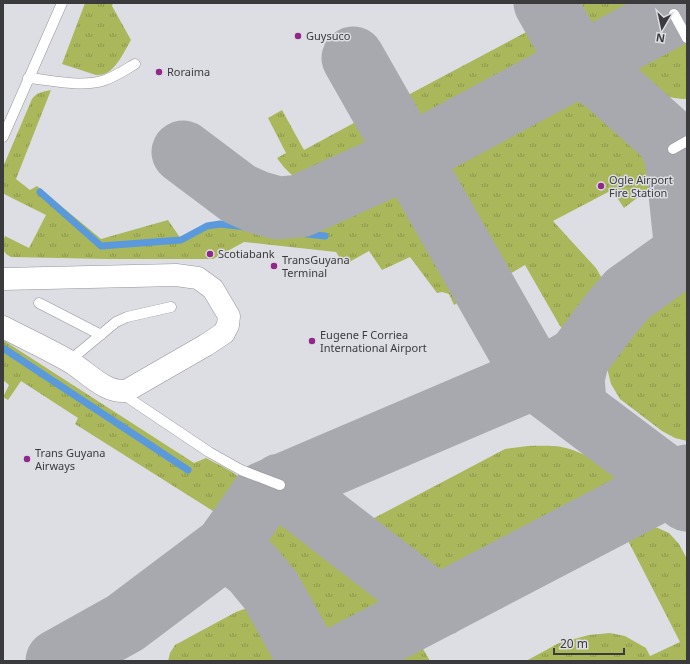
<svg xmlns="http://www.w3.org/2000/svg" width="690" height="664" font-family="'Noto Sans',sans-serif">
<defs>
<pattern id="grass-tufts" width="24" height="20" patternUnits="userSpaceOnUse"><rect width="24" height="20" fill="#aab75b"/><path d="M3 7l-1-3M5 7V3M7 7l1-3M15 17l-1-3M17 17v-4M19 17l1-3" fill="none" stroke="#8c964c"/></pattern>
</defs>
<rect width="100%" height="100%" fill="#dddee4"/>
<path fill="url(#grass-tufts)" d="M85,3h28l-1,3 19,34c-8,13 -17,37 -35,35l-34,-11z
M581,3h90l-70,37z
M687,25v74c-15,0 -57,-8 -65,-21 -4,-6 -2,-11 0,-18z
M532,29c5,0 10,0 13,3 3,3 12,23 12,28 0,3 -2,6 -4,9l-127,64 -18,-38z
M584,85l9,2 9,5 11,15 9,16 30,24 6,13 2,12 -5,12 -31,24 -12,-18 -59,31 43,47 7,12 4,12 -3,13 -22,28 -6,2 -8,-1 -8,-8 -35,-61 -24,14 -57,-102c-1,-13 0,-18 10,-28l121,-62z
M51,90l-35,89 14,11 7,-4 64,53 67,-19 13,19 26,-13 17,-6 -7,-17 10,-4c14,10 29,14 45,18 12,2 25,5 37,4 28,-1 62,-24 88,-35 10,-4 15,-4 22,4l56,103 -21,12 -5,-11 -7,-2 -5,1 -27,-36 -28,13 -13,-19 -25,14 -8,-13 -92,-10 -31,17h-106l-96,-2c-9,-4 -10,-12 -6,-21l24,12 17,-33 -40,-20 -3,-2v-26l29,-68c5,-7 10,-7 19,-9z
M282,110l22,40 70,-38 23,39c-12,7 -25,13 -38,20 -34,18 -57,23 -82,-13l9,-5 -18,-35z
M687,274v167l-12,-3 -13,-7 -42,-32 -9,-15 -3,-12v-18l2,-18 31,-40z
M3,340l191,123 12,-5c10,6 29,13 35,22 9,12 0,29 -13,33 -5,1 -10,-1 -15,-2l-138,-87 3,-6 -57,-37 -13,19 -5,-3 6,-12 -6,-5z
M528,446c13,0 26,-1 38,2 14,4 44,16 51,30 3,8 -2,14 -7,19l-149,80c-12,3 -21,2 -32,-3l-70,-48 146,-77z
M274,508h8l9,2c21,14 42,27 63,41 11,7 25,14 33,24 8,12 6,27 1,39 -12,7 -24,16 -38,19 -17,5 -39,-4 -47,-19 -9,-15 -12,-33 -20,-48 -6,-12 -24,-24 -25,-37 0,-11 7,-17 16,-21z
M625,525h16l17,3 11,5 10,11 8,15v102h-161l33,-18 30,-8 21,-2 15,3 21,12 4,8 30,-14 -59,-115z
M247,608l12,1 8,4 14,29 1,8 -2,11h-112l2,-8 5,-8 61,-33z
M415,635l15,26h-63z"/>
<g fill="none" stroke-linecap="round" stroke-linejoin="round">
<path stroke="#5a9adc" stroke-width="7" d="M40,192l61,54 80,-6 26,-14 13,-2 105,12
M3,348l185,122"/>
<path stroke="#a8a9ae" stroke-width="63" d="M545,3l35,62 28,19 58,52 7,13 4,15 9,88
M353,58l168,295 15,24 9,9 129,97 13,17
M183,152l56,42 18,8 21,6 22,-2 108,-49 279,-150
M575,401l-2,-22 5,-21 32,-43 18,-21 59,-42
M280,485l141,109 20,11
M226,547l27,22 18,22 39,70
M57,661l68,-38 101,-76 38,-54 272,-116 23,-8 19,-11
M333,661l354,-185"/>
<defs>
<path id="service" d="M674,14l13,24
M28,78c24,2 54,10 77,2 11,-4 20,-10 30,-16
M3,137l59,-134
M673,149l14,-8
M39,303l62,32
M69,361l47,-39 11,-5 44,-10
M121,393l88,59 32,18 39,15"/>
<path id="tertiary" d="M3,279l173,-4 22,3 15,11 16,27 -1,9 -4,8 -18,12 -80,46c-23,2 -40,-21 -59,-31 -21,-12 -43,-22 -64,-33"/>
</defs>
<use href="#service" stroke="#94949b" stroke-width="11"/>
<use href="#tertiary" stroke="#94949b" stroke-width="23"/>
<use href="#service" stroke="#fff" stroke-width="10"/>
<use href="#tertiary" stroke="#fff" stroke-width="22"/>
</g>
<g fill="#92278a" stroke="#dddee4" stroke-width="1.5">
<circle cx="298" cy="36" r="4"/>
<circle cx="159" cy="72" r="4"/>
<circle cx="601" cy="186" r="4"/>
<circle cx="210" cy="254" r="4"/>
<circle cx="274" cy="266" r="4"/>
<circle cx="312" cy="341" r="4"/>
<circle cx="27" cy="459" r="4"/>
</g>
<g text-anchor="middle" stroke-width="3" stroke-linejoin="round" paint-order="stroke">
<g font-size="11" fill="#3b3b3d" stroke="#dddee4" text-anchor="start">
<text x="306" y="40">Guysuco</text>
<text x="167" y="76">Roraima</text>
<text x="609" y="184">Ogle Airport<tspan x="609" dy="13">Fire Station</tspan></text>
<text x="218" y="258">Scotiabank</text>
<text x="282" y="264">TransGuyana<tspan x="282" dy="13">Terminal</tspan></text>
<text x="320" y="339">Eugene F Corriea<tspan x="320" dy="13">International Airport</tspan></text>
<text x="35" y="457">Trans Guyana<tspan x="35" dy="13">Airways</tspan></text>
</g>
</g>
<rect width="690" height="664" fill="none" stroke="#3b3b3d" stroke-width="8"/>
<g transform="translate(662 28) rotate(189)" stroke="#dddee4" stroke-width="3" paint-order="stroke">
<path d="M0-3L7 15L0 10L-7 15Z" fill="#3b3b3d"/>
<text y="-6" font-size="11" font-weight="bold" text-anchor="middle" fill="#3b3b3d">N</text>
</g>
<path d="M554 648v6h70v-6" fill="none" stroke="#3b3b3d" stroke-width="2"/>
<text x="560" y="648" font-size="12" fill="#3b3b3d" stroke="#dddee4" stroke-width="3" paint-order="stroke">20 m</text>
</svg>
